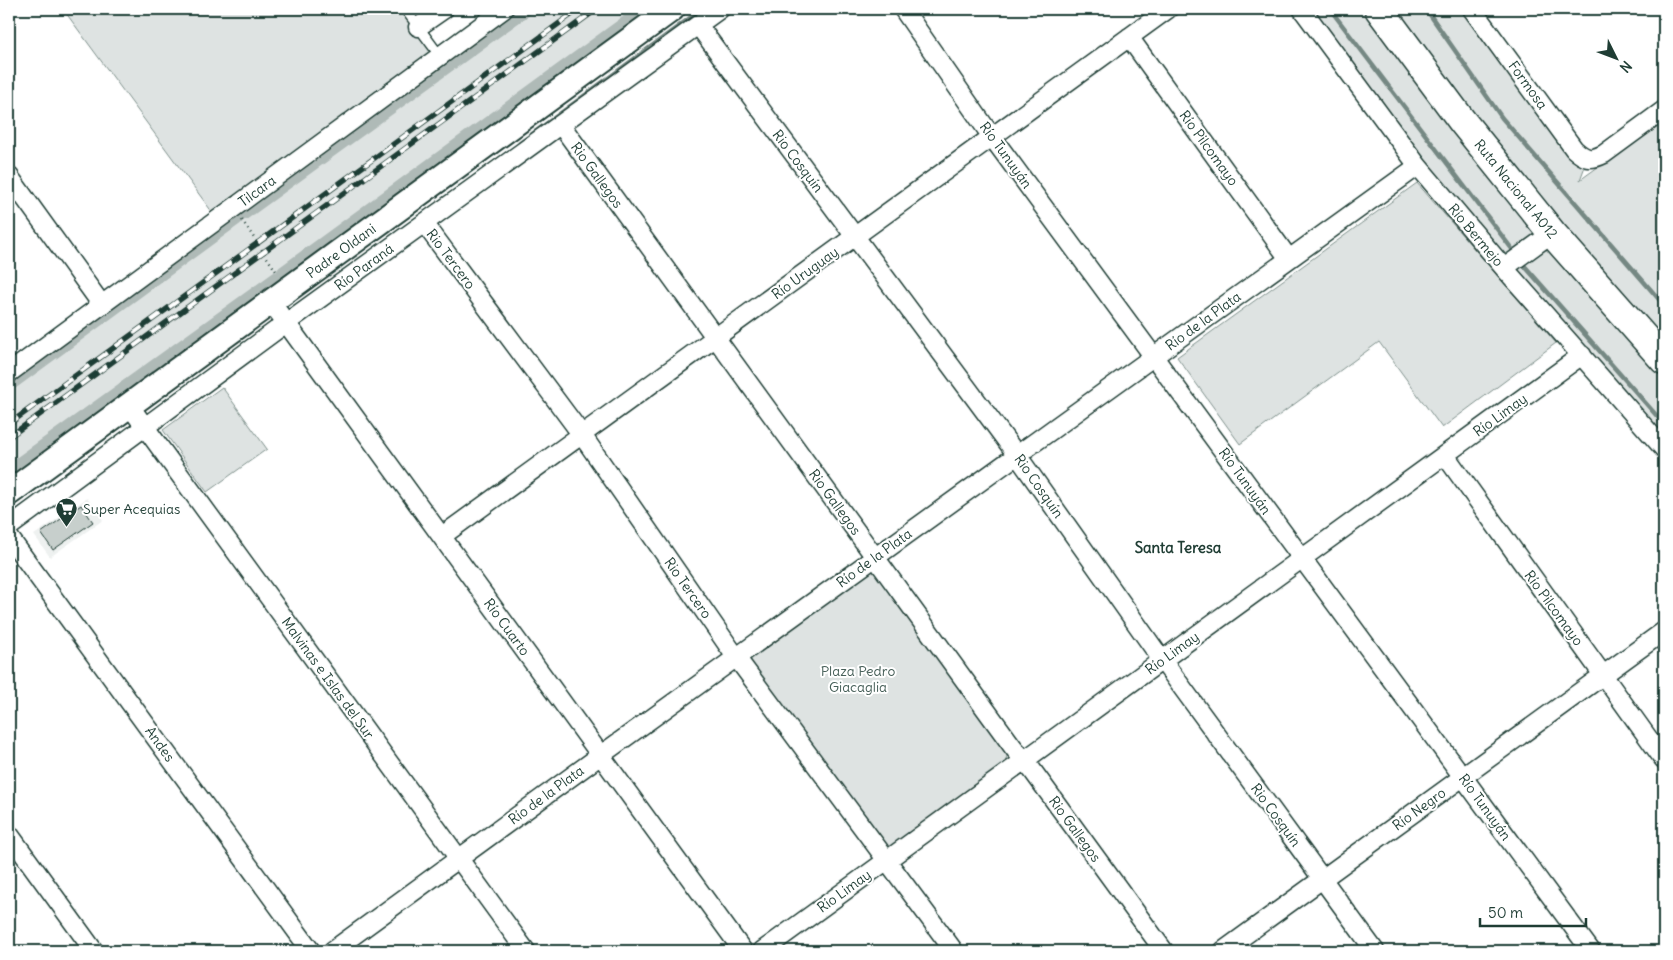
<svg xmlns="http://www.w3.org/2000/svg" width="1673" height="960" font-family="Delius,sans-serif">
<rect width="100%" height="100%" fill="#fff"/>
<filter id="ink" filterUnits="userSpaceOnUse"><feTurbulence type="fractalNoise" baseFrequency=".02" numOctaves="2"/><feDisplacementMap in="SourceGraphic" scale="10" xChannelSelector="R" yChannelSelector="G"/><feConvolveMatrix kernelMatrix="1 2 1 2 8 2 1 2 1" color-interpolation-filters="sRGB"/></filter>
<g filter="url(#ink)">
<path fill="#eef1f0" d="M87,498l16,22 -53,37 -16,-22z"/>
<path fill="#dee3e2" stroke="#7e908b" d="M63,9h342l35,47 64,-47h168l-663,484v-120l209,-153z
M1302,9h170l116,149 -8,22 84,-61v330l-160,-181z
M1417,183l139,160 -114,85 -63,-86 -139,102 -63,-87z
M222,387l45,62 -60,43 -44,-62z
M875,566l133,186 -2,8 -7,8 -106,81h-8l-138,-186v-8z"/>
<g fill="none" stroke-linecap="round" stroke-linejoin="round">
<path stroke="#758883" stroke-width="4.5" d="M1330,9l182,240
M1426,9l76,109 162,187
M520,143l182,-134
M1522,263l142,161"/>
<path stroke="#afbab7" stroke-width="15" d="M243,213l282,-204
M284,273l362,-264
M9,384l227,-166
M9,472l268,-193"/>
</g>
<path fill="#c7cfcc" stroke="#1f3d34" d="M81,505l12,17 -40,28 -12,-17z"/>
<g fill="none" stroke-linecap="round" stroke-linejoin="round">
<defs>
<path id="lane" d="M405,9l35,47"/>
<path id="street" d="M903,9l89,128 599,814
M1302,9l116,157 86,102 160,181
M1472,9l102,140c11,10 16,12 30,5l60,-44
M698,25l319,430 145,205 213,291
M418,27l26,-18
M1129,37l160,222
M561,125l452,622 19,23 132,181
M9,176l93,129
M424,223l158,212 154,222 218,294
M1504,268l48,-35
M271,302l472,649
M9,373l495,-364
M129,405l397,546
M1445,455l219,305
M9,527l277,-204 434,-314
M442,536l726,-527
M9,537l302,414
M9,834l85,117
M332,951l269,-196 817,-589
M762,951l820,-596
M1223,951l441,-320"/>
<path id="secondary" d="M9,493l663,-484"/>
<path id="highway" d="M1379,9l83,112 90,112 112,127"/>
</defs>
<use href="#lane" stroke="#1f3d34" stroke-width="12"/>
<use href="#street" stroke="#1f3d34" stroke-width="21"/>
<use href="#secondary" stroke="#1f3d34" stroke-width="28"/>
<use href="#highway" stroke="#1f3d34" stroke-width="31"/>
<path stroke="#1f3d34" stroke-width="2.5" stroke-dasharray="1 4" stroke-linecap="butt" d="M242,220l36,54"/>
<use href="#lane" stroke="#fff" stroke-width="9"/>
<use href="#street" stroke="#fff" stroke-width="18"/>
<use href="#secondary" stroke="#fff" stroke-width="24"/>
<use href="#highway" stroke="#fff" stroke-width="28"/>
<defs>
<path id="rail" d="M9,424l570,-415
M9,437l588,-428"/>
</defs>
<use href="#rail" stroke="#1f3d34" stroke-width="5.5"/>
<use href="#rail" stroke="#fff" stroke-width="4" stroke-dasharray="11" stroke-linecap="butt"/>
</g>
</g>
<defs>
<symbol id="supermarket-pin" viewBox="-11 -11 22 30"><path d="M0 17L-7.5 6A9.5 9.5 0 1 1 7.5 6Z" fill="#1f3d34" stroke="#fff"/><path d="M-6-5.5h2.5l.6 2H6L4.5 2H-2.5L-4.4-4H-6ZM-1.5 3.2a1.3 1.3 0 1 0 .1 0ZM3 3.2a1.3 1.3 0 1 0 .1 0Z" fill="#fff"/></symbol>
</defs>
<g fill-rule="evenodd">
<use href="#supermarket-pin" x="54" y="496" width="25" height="34"/>
</g>
<g text-anchor="middle" stroke-width="4" stroke-linejoin="round" paint-order="stroke">
<g font-size="14" fill="#1f3d34" stroke="#fff">
<text transform="translate(1528 85) rotate(54)" y="5">Formosa</text>
<text transform="translate(1209 148) rotate(54)" y="5">Río Pilcomayo</text>
<text transform="translate(1006 155) rotate(54)" y="5">Río Tunuyán</text>
<text transform="translate(798 161) rotate(53)" y="5">Rio Cosquín</text>
<text transform="translate(597 175) rotate(54)" y="5">Rio Gallegos</text>
<text transform="translate(1516 189) rotate(51)" y="5">Ruta Nacional A012</text>
<text transform="translate(257 191) rotate(-36)" y="5">Tilcara</text>
<text transform="translate(1476 235) rotate(50)" y="5">Río Bermejo</text>
<text transform="translate(341 251) rotate(-36)" y="5">Padre Oldani</text>
<text transform="translate(451 259) rotate(53)" y="5">Rio Tercero</text>
<text transform="translate(364 267) rotate(-36)" y="5">Río Paraná</text>
<text transform="translate(805 273) rotate(-36)" y="5">Río Uruguay</text>
<text transform="translate(1203 321) rotate(-36)" y="5">Río de la Plata</text>
<text transform="translate(1500 415) rotate(-36)" y="5">Río Limay</text>
<text transform="translate(1245 481) rotate(54)" y="5">Río Tunuyán</text>
<text transform="translate(1039 486) rotate(55)" y="5">Rio Cosquín</text>
<text transform="translate(835 502) rotate(54)" y="5">Rio Gallegos</text>
<text transform="translate(874 558) rotate(-36)" y="5">Río de la Plata</text>
<text transform="translate(688 588) rotate(55)" y="5">Rio Tercero</text>
<text transform="translate(1554 608) rotate(54)" y="5">Río Pilcomayo</text>
<text transform="translate(507 627) rotate(54)" y="5">Río Cuarto</text>
<text transform="translate(1172 653) rotate(-36)" y="5">Río Limay</text>
<text transform="translate(328 678) rotate(54)" y="5">Malvinas e Islas del Sur</text>
<text transform="translate(160 744) rotate(54)" y="5">Andes</text>
<text transform="translate(546 795) rotate(-36)" y="5">Río de la Plata</text>
<text transform="translate(1485 807) rotate(54)" y="5">Río Tunuyán</text>
<text transform="translate(1419 809) rotate(-36)" y="5">Río Negro</text>
<text transform="translate(1276 815) rotate(54)" y="5">Rio Cosquín</text>
<text transform="translate(1075 829) rotate(54)" y="5">Rio Gallegos</text>
<text transform="translate(844 891) rotate(-36)" y="5">Río Limay</text>
</g>
<g font-size="14" fill="#1f3d34" stroke="#fff" text-anchor="start">
<text x="83" y="514">Super Acequias</text>
</g>
<g font-size="14" fill="#455e57" stroke="#fff">
<text x="858" y="676">Plaza Pedro<tspan x="858" dy="16">Giacaglia</tspan></text>
</g>
<g font-size="15" font-weight="bold" fill="#1f3d34" stroke="#fff">
<text x="1178" y="553">Santa Teresa</text>
</g>
</g>
<rect width="1673" height="960" fill="none" stroke="#fff" stroke-width="30"/>
<rect x="15" y="15" width="1643" height="930" fill="none" stroke="#1f3d34" stroke-width="2" filter="url(#ink)"/>
<g transform="translate(1616 58) rotate(132)" stroke="#ffffff" stroke-width="4" paint-order="stroke">
<path d="M0-4L9 19L0 12L-9 19Z" fill="#1f3d34"/>
<text y="-8" font-size="14" font-weight="bold" text-anchor="middle" fill="#1f3d34">N</text>
</g>
<path d="M1480 918v8h106v-8" fill="none" stroke="#1f3d34" stroke-width="2.5"/>
<text x="1488" y="918" font-size="15" fill="#1f3d34" stroke="#ffffff" stroke-width="4" paint-order="stroke">50 m</text>
</svg>
